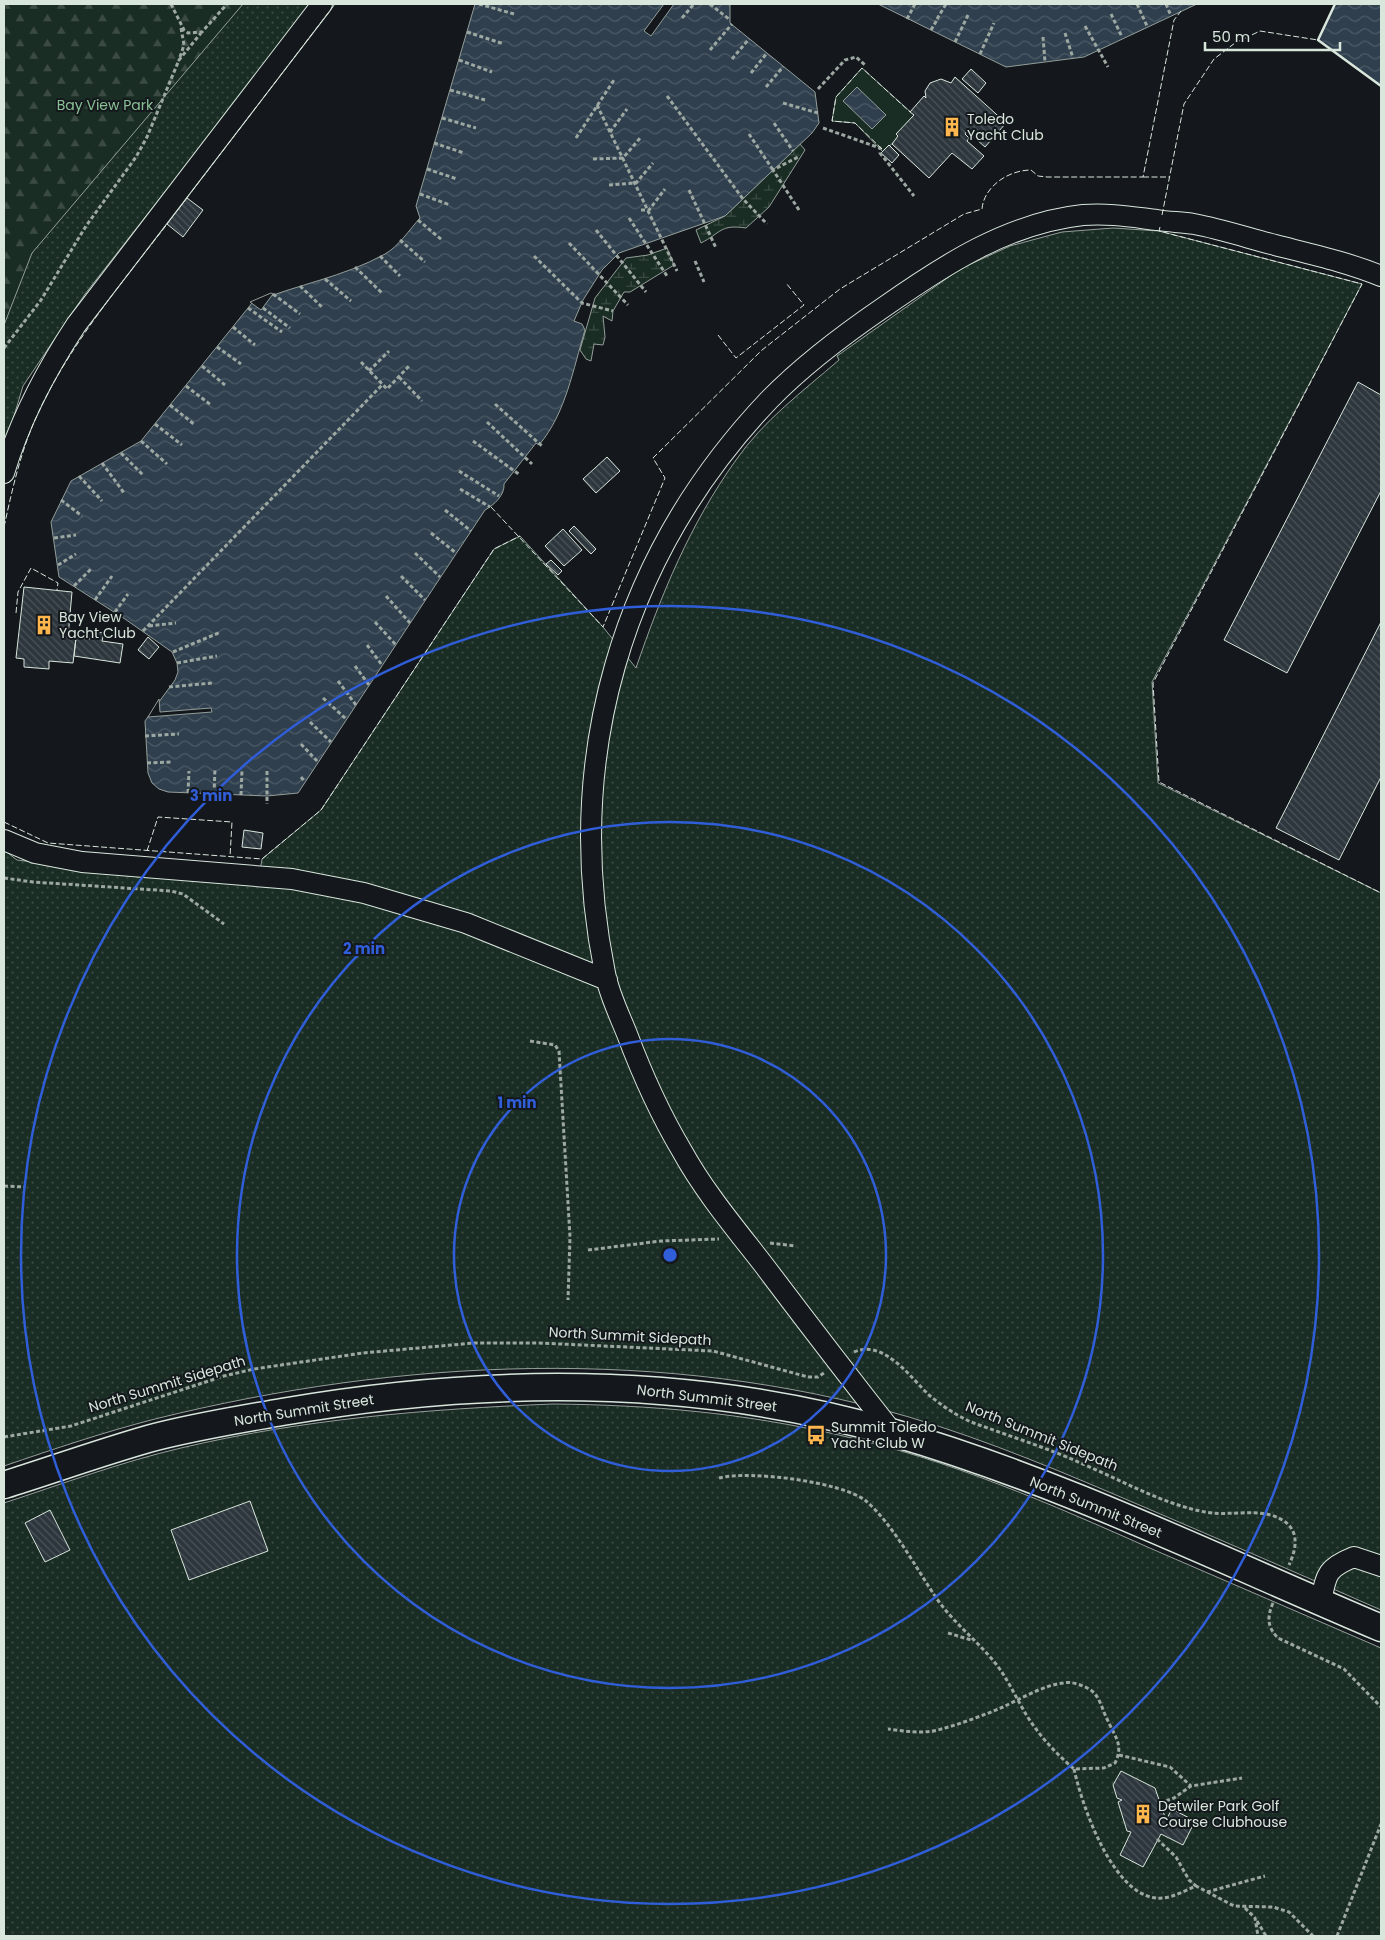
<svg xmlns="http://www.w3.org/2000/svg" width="1385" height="1940" font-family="Poppins,sans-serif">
<defs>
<pattern id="grass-dots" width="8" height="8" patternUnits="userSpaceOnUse" patternTransform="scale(1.25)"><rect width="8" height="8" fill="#1a2d24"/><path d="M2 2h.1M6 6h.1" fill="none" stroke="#3b4b43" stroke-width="1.8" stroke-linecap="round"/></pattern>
<pattern id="forest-firs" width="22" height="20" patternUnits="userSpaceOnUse" patternTransform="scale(1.25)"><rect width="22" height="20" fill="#1a2d24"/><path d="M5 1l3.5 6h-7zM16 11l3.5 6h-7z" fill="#3b4b43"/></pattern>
<pattern id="wetland-marsh" width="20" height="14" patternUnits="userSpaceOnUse" patternTransform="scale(1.25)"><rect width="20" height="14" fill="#1a2d24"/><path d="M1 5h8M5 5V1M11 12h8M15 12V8" fill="none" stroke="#3b4b43"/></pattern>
<pattern id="water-waves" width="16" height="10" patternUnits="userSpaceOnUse" patternTransform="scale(1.25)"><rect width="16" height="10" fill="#2f3f4d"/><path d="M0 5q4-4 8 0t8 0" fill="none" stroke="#4c5b66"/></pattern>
<pattern id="building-back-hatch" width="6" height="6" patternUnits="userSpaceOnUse" patternTransform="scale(1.25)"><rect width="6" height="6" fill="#2c363c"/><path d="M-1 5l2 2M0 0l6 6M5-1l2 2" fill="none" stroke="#4a5358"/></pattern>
</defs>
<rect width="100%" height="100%" fill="#14181c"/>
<path fill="url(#grass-dots)" stroke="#939e99" d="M4,4h308l-227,290 -62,92 -19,63z
M1113,228l46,3 203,53 -210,398 6,101 223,110v717c-79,-35 -158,-69 -237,-103 -77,-33 -154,-66 -235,-90 -245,-71 -508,-59 -754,2 -51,13 -101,30 -151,47v-616l13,10 56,7 185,16 4,-24 59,-49 173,-261 26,-13 83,91 33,41c25,-73 54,-144 100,-208 27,-39 67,-69 103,-100l-2,-4 123,-87 50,-23 52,-14z
M553,1404c99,1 190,9 286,31 109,24 212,69 313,114 76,33 153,66 229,99v288h-1377v-433c58,-19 117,-41 177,-55 122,-29 247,-39 372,-44z"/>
<path fill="url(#forest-firs)" stroke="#939e99" d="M4,4h239l-211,249 -28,72z"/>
<path fill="url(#wetland-marsh)" stroke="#939e99" d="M800,144l5,6 -36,57 -23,21c-26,-4 -25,5 -45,15l-5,-13 29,-14z
M667,248l7,17 -44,27h-6l-11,19 -1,10 -9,-5 2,21 -2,8 -9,-1 -3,17 -5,-2 -6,-9 15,-52 31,-40 22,-3z"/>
<path fill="#1a2d24" stroke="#939e99" d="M862,68l52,47 -17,19 1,2 -1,3 -14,13 -28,-29 -23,-2 4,-24z"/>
<path fill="url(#water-waves)" stroke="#939e99" d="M475,4h255v19l85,69 4,31 -7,10 -87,83 -106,37 -17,17 -19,30 -9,21 8,3 3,6c-12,39 -19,83 -46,115l-3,-2 -32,41c1,11 -10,21 -19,26l-187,283 -31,3 -99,-4 -9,-3 -7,-6 -4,-10 -3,-52 30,-41 3,-8 -1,-9 -5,-11 -47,-33 -66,-42 -8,-55 20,-41 70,-40 111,-138c43,-18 92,-26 133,-49 13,-7 25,-25 35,-36l-4,-12z
M878,4h319l-113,53 -78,10z
M1335,4h46v82l-63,-46z
M857,87l29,28 -14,14 -29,-28z"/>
<path fill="#14181c" stroke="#939e99" d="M664,4h10l-23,32 -7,-5z
M271,293l2,1 -12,16 -11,-8z
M159,699l1,13 51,-4 1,4 -64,5z"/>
<path fill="url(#building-back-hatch)" stroke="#d8e6dc" d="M971,69l15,14 -8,10 -16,-14z
M955,77l51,46 -21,24 -18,-16 -2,3 4,4 -2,3 17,15 -12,13 -20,-16 -23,25 -37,-34 6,-8 -2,-2 18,-19 -4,-3 14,-16 2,2 -1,-7 5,-8 11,-4 10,4z
M889,145l10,10 -7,8 -11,-10z
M187,198l16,12 -20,27 -16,-13z
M1358,382l23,13v96l-94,182 -63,-33z
M607,457l13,14 -24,22 -13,-14z
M574,526l22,23 -5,5 -22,-23z
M563,529l19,21 -18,16 -19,-20z
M551,560l11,11 -4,4 -12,-11z
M24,587l48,5 -4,45 8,1 -3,25 -24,-2v8l-25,-2v-8l-8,-1z
M1381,622v155l-42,83 -63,-32z
M91,631l13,2 -2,8 21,3 -3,19 -46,-7 2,-18 14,1z
M148,637l11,10 -10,12 -11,-9z
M244,830l19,3 -2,16 -19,-2z
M250,1501l18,50 -79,29 -18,-50z
M50,1510l20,40 -25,12 -20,-39z
M1121,1771l34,17 11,32 6,-11 23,12 -12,24 -22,-11 -18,33 -23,-12 11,-23 -4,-1 -9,-29 4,-2 -5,-2 -4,-13z"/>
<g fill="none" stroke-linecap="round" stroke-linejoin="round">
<defs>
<path id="minor" d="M4,473c16,-54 41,-101 72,-148l246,-321
M4,840l31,13 47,9 210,17 72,14 102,30 141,57
M893,1433c-44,-56 -87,-112 -130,-169 -28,-36 -59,-73 -81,-113 -22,-37 -40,-77 -55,-117 -8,-20 -18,-40 -22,-61 -43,-212 15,-416 164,-573 35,-36 74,-65 115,-93 60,-42 124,-84 199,-92 26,-2 49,2 74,5 12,2 25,2 37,4 27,5 54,14 81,21 35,9 72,17 106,31
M1321,1602c5,-27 5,-34 33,-45l27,9"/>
<path id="major" d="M4,1485c48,-15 95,-32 144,-46 44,-12 89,-19 134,-27 202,-35 413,-37 612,21 168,49 326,127 487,195"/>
</defs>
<use href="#minor" stroke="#d8e6dc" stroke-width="22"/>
<use href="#major" stroke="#d8e6dc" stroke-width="29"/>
<path stroke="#9da8a2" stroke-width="3" stroke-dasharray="4 2.5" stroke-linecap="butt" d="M171,4l13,26 4,3 14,-1 25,-28
M479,4l35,10
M710,4l20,16
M1137,4l10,22
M1166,4l5,12
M1111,14l11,23
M682,18l12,-14
M907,19l8,-15
M937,19l9,-15
M1085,26l23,41
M181,28l3,17 -5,15 22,-27
M931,30l7,-12
M467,32l37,12
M1065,33l8,25
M1043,37l2,25
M955,42l14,-29
M710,50l22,-26
M980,54l14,-31
M732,59l17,-20
M459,60l33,12
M751,73l16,-20
M766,87l17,-20
M818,89l27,-29 11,-3 9,8
M450,90l35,10
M667,96l76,103 24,25
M783,103l35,10
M597,105l80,166
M442,118l34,10
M774,123l19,28
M823,128l57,20v5l34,43
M610,132l17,-23
M749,134l24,36
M576,138l38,-58
M434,143l30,10
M593,159l30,-1 18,-21
M427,169l30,10
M609,185l27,-2 17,-20
M689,190l27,58
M420,194l30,11
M641,210h8l16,-21
M799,210l-26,-40 27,-14
M629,218l38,58
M418,220l24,20
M596,230l50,62
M400,240l25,22
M569,243l59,62
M380,256l20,20
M534,256l48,47 31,8
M695,261l9,21
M355,267l27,26
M325,279l26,22
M300,286l23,22
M273,294l27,20
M248,308l34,24
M263,308l27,20
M233,327l22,18
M217,347l24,17
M4,348l37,-48 45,-74 50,-69 11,-20 32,-77
M361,362l26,27 23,-24
M202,366l23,19
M369,371l20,-20
M399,377l23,24
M186,386l25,19
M495,404l47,42
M170,405l25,20
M487,422l45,42
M155,424l27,21
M141,441l26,23
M473,441l47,34
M121,453l22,22
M102,463l22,30
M459,471l40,25
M79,476l23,25
M460,489l30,18
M61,500l21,16
M445,510l26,21
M431,533l25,20
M54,538l22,-3
M415,553l25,24
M58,565l18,-11
M401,576l24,24
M74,586l18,-18
M386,596l24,27
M95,600l17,-24
M115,612l13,-18
M375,622l21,23
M149,626l27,-3
M143,631l240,-247
M367,645l15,20
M173,652l48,-20
M177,663l40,-7
M355,666l14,19
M338,681l18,24
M169,687l43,-4
M323,698l23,21
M310,722l21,20
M145,736l34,-2
M301,744l17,18
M147,763l24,-1
M267,771v33
M301,777l4,5
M188,793l1,-22
M214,794l1,-26
M241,795l1,-25
M4,878l29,4 138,9 12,3 41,30
M530,1041l25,4 4,6 11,186 -2,63
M4,1186l20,1
M770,1243l26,3
M588,1250l73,-9 58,-2
M854,1352c30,-13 56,25 75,43 13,11 27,20 42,27 38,14 77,26 114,43 40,17 78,39 120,47 25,5 57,-6 79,9 16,11 12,29 5,44
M4,1437l67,-11 153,-50 30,-7 109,-16 111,-10h65l174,8 95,26h10l6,-4
M719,1478c30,-8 124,4 147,23 26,22 50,67 69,95 17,26 42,44 61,68 14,18 22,39 35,58 12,18 27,33 43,47l30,-1 11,-5c9,-18 0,-26 -7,-42 -6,-11 -8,-26 -19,-32 -7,-4 -18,-8 -26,-6 -21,3 -41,15 -60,24 -21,9 -43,17 -65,23 -17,4 -33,1 -50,-1
M1273,1603c-6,14 -6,24 5,35l66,31 37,38
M948,1633l23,7
M1119,1755l51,12 21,19
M1074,1769c8,37 41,134 89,129 11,-1 23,-8 33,-12l38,20 39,1 16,5 24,24
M1160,1803l14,-5 17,-12 51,-8
M1157,1839l19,18 13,23 7,6
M1207,1892l58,-16
M1245,1908l10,10 3,18
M1257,1921l9,15
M1337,1936l44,-112"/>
<use href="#minor" stroke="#14181c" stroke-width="20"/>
<use href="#major" stroke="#14181c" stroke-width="26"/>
<path stroke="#d8e6dc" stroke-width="1" stroke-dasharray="6 2.5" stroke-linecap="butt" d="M882,149l-27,-26 -23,-2 4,-24 26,-29 48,44
M1143,177h27
M186,199l149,-195
M1162,215l22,-111 30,-45 21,-16 25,-12 58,9
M1160,227l-1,4 203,53 -209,399 6,99 222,111
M718,335l18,23 68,-53 -18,-22
M491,507l112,120 62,-149 -12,-20 109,-108 78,-61 124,-75 18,-5c2,-23 27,-39 49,-39l7,6 9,1h96l31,-157 7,-9
M4,527c9,-41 18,-82 37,-120 31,-65 83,-127 127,-184
M16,613l2,-21 13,-24 27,15 -1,7
M4,822l44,21 214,16 59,-49 173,-261 26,-13
M147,851l11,-34 74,5 -2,35"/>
<path stroke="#d8e6dc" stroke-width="2.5" d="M1335,4l-17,36 63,46"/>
</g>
<g fill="none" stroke="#305dd8" stroke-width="2.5">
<circle cx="670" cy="1255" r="216"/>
<circle cx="670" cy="1255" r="433"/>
<circle cx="670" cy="1255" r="649"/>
</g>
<defs>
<symbol id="building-bare" viewBox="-9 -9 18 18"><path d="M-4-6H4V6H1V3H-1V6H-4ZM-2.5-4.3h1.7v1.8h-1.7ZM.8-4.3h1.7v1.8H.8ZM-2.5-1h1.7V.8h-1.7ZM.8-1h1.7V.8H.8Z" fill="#ffb74d" stroke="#14181c" stroke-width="2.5" paint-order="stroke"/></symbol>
<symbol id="bus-bare" viewBox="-9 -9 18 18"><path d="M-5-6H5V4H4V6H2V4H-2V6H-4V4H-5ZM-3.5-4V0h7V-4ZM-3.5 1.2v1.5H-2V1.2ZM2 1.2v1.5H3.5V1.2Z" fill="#ffb74d" stroke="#14181c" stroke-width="2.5" paint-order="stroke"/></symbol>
</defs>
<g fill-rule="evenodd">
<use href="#building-bare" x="938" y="113" width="28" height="28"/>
<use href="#building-bare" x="30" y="611" width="28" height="28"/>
<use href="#bus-bare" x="802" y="1421" width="28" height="28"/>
<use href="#building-bare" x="1129" y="1800" width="28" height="28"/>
</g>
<g text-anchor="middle" stroke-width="4" stroke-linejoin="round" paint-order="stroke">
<g font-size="14" fill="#8ac095" stroke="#14181c">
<text x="105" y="110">Bay View Park</text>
</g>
<g font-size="14" fill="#d8e6dc" stroke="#14181c" text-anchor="start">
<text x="967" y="124">Toledo<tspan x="967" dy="16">Yacht Club</tspan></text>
<text x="59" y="622">Bay View<tspan x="59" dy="16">Yacht Club</tspan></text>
<text x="831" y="1432">Summit Toledo<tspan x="831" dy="16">Yacht Club W</tspan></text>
<text x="1158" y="1811">Detwiler Park Golf<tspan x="1158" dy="16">Course Clubhouse</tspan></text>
</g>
<g font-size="14" fill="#d8e6dc" stroke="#14181c">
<text transform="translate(630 1336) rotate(3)" y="5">North Summit Sidepath</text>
<text transform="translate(167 1384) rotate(-17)" y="5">North Summit Sidepath</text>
<text transform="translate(707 1398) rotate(7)" y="5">North Summit Street</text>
<text transform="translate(304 1410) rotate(-9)" y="5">North Summit Street</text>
<text transform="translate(1042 1436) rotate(22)" y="5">North Summit Sidepath</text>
<text transform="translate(1096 1507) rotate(22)" y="5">North Summit Street</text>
</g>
</g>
<circle cx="670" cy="1255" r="8" fill="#305dd8" stroke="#14181c" stroke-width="2.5"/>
<g font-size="15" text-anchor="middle" font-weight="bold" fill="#305dd8" stroke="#14181c" stroke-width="4" stroke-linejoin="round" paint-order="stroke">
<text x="211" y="801">3 min</text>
<text x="364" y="954">2 min</text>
<text x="517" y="1108">1 min</text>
</g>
<rect width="1385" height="1940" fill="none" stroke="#d8e6dc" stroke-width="10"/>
<path d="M1205 42v8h135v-8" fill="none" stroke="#d8e6dc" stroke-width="2.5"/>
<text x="1212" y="42" font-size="15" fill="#d8e6dc" stroke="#14181c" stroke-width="4" paint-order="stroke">50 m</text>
</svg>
